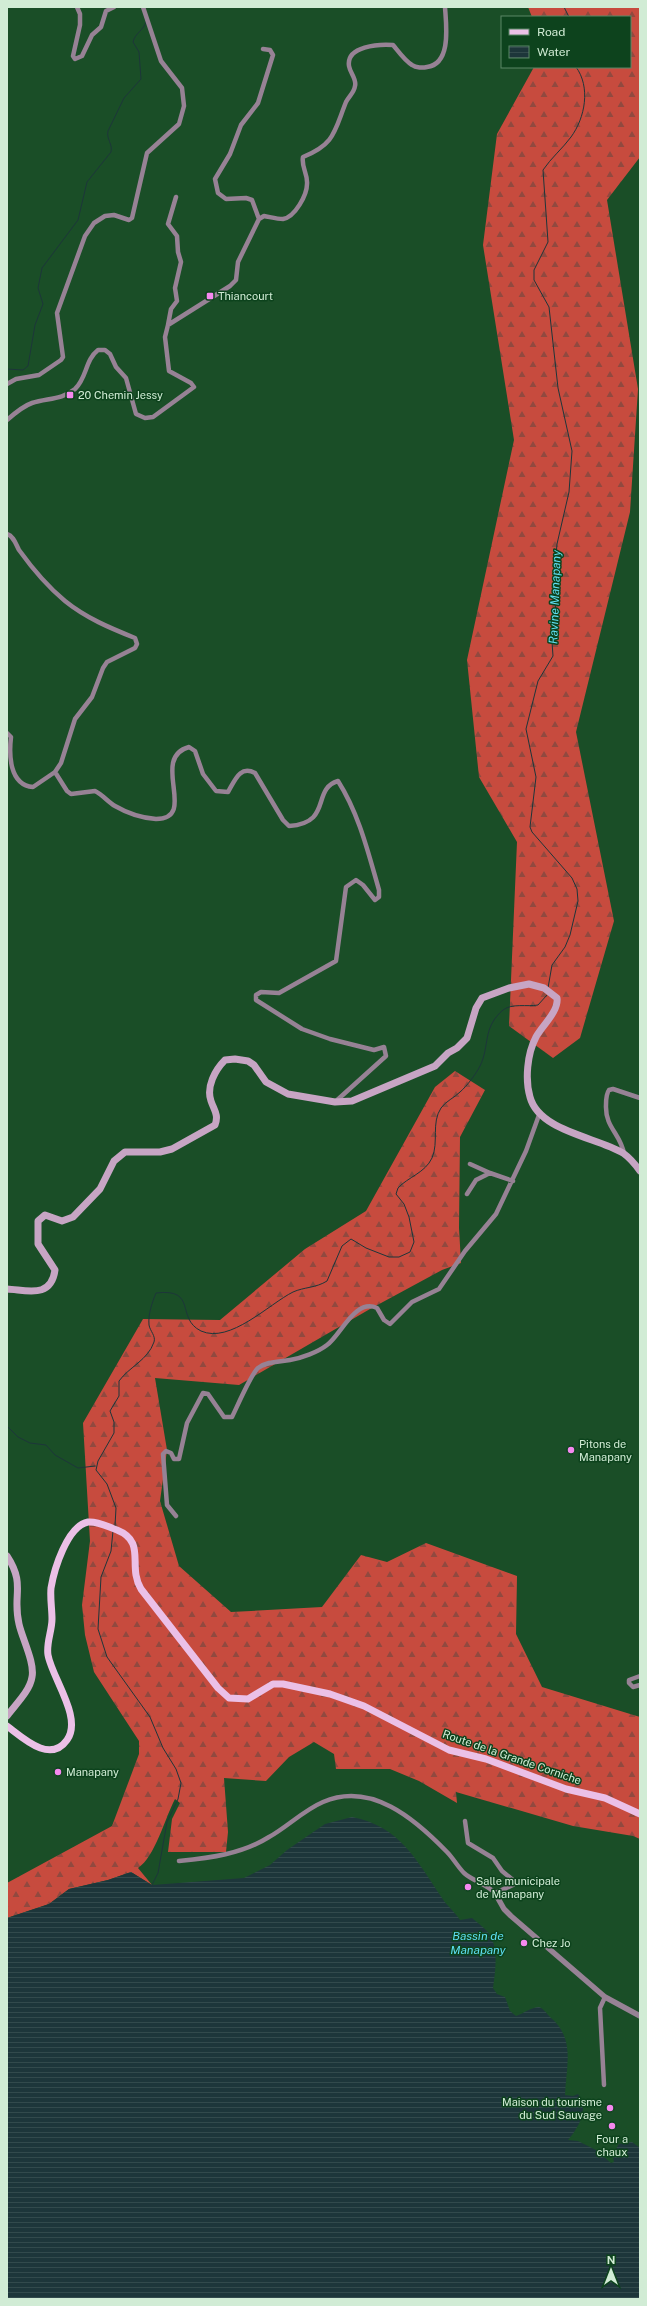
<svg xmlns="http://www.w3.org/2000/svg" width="647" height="2306" font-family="'Public Sans',sans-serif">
<defs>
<pattern id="forest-firs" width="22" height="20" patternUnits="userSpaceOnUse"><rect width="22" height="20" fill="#c74b3e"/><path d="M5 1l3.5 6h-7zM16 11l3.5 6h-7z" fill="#91493f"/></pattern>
<pattern id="water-rules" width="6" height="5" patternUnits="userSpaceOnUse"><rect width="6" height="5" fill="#1d363a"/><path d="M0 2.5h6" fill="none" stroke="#324a4c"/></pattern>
</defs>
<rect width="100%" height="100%" fill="#1a4e27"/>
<path fill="url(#forest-firs)" d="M528,7h112v150l-33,43 31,189 -8,123 -54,220 38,189 -34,117 -27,20 -44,-32 8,-184 -38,-65 -12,-117 47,-220 -31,-195 14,-111 37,-67h96v-50h-98z
M455,1071l30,19 -25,47 -1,91 2,35 -19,7 -72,39 -131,76 -84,-7 12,72 -7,51 19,65 52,46 91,-5 39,-52 26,7 39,-19 91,33 -1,58 26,53 98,30v122l-7,-3 -60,-10 -117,-34 1,11 -38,-22 -29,-12h-54l-2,-15 -20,-12 -25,15 -23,24 -42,-3 4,54 -2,20h-58l4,-33 8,-16 -5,-4c-10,19 -20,58 -37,69l14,17 -21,-13 -23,8 -39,9 -20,15 -42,14v-35l105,-57 27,-72v-13l-45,-69 -9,-37 -3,-30 8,-64 -7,-118 60,-104 77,1 85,-71 61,-38 69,-124z"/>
<path fill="url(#water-rules)" d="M352,1817c48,9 65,44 90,81 5,8 13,14 18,22l12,-2c6,5 14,11 18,17 9,15 5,37 3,53l4,6 8,3 5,14 6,5c9,-3 13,-8 23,-9 5,2 7,6 11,10 26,22 16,49 15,78l8,1 5,-2c12,15 0,34 -10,46l10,1 18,9 15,13 3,-1 -2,-7 7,-11 13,-2 8,6v151h-633v-381l42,-14 20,-15 39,-9 23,-8 21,13 92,-7 26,-13 17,-15 38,-26z"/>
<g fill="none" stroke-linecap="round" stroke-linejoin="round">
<path stroke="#1d363a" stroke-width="1" d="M564,7l5,10
M7,369l16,1 5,-4 7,-41 8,-21 -5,-16 4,-20 36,-48 9,-38 24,-30c2,-8 -5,-13 -3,-21l16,-33 17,-19 -2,-27 -6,-10c2,-9 11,-12 13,-20
M548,988l4,-23 13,-18 5,-12 8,-34 -1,-12 -5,-11 -40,-46 -2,-5 6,-50 -10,-48 12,-48 15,-25 -1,-14 4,-25 -2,-40 3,-33 12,-52 3,-41 -14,-63 -9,-81 -15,-27v-10l14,-28 -5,-72c8,-12 20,-22 28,-33 14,-19 20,-50 5,-70
M7,1426l11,11 12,6 16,2 9,10 23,13 17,-2
M115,1526l1,-18 -9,-24 -11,-14 2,-9 16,-28v-11l-4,-11 9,-15v-15c10,-14 29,-21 35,-39 2,-6 -4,-11 -5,-17 -1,-11 3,-22 7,-32 42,-5 19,25 45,38 29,13 68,-27 92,-39 11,-5 23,-4 34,-11l15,-35 9,-7 15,9 23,9h10l11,-5 4,-10 -5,-25 -5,-13 -8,-10 2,-6c10,-11 27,-15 34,-30 7,-16 -1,-35 9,-50 5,-7 13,-10 19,-16 7,-6 16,-18 20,-26 10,-20 2,-38 23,-56 9,-7 24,-3 35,-5l9,-10
M113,1531l-2,20 -10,26 -3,52 9,28 43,60 13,31 13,21 5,14 -3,16 -11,23 -9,51 -6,12"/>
<path stroke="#978295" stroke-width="4.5" d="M77,7l3,7v11l-7,31 2,3 7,-3 10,-21 9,-8 5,-16 8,-4
M259,219l-7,-19 -6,-2 -20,1 -8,-6 -3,-14 15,-25 11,-29 17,-22 15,-48 -3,-5 -7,-1
M168,325l3,-16 6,-8 -2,-13 6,-26 -3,-10 -1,-16 -9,-12 8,-27
M7,384l9,-5 23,-4 22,-15 2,-3 -6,-44 28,-77 9,-13 11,-7 9,-1 15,5 3,-2 15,-65 32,-29 5,-18 -2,-18 -21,-27 -18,-54
M7,420c8,-7 16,-14 25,-17 16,-5 30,-3 43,-14 12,-11 10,-29 23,-39h7l5,4 6,13 10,11 10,36 9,4 8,-1 41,-30 -3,-4 -22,-12 -4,-34 3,-12 62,-39 6,-6 2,-18 21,-43 5,-3c6,1 13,3 19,3 12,-2 24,-24 24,-35 1,-10 -6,-17 -4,-27 32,-13 31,-25 43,-55 3,-6 8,-9 9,-16 2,-7 -5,-13 -6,-20 -3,-20 30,-22 44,-21 5,6 12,16 19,20 4,3 11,3 15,2 25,-3 19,-43 18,-60
M7,534c7,2 9,11 12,16 13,18 29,37 46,51 21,17 45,27 70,37l2,6 -2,4 -28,14 -4,6 -11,29 -17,22 -14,44 -6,9 -22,15c-24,-2 -24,-33 -22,-50l-4,-4
M55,772l12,19 4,3 24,-3c8,4 13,11 20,15 12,7 27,12 41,13 43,0 -7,-61 33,-72l6,4 8,23 13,17 12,1c7,-12 12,-27 27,-19l28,47 6,6c44,-3 22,-37 49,-45 21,33 30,71 41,109v7l-4,3 -12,-15 -7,-5 -10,7 -10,74 -57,32 -18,-1 -5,3v5l46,29 28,10 44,11 10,-3 2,9 -51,46
M624,1154c-3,-20 -19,-26 -18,-49 0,-6 0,-11 3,-15l4,-1 27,9
M470,1164l20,9
M467,1194l9,-14 14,-7 23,8
M176,1516l-9,-11 -4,-51 3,-3 5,2 3,6h5l8,-36 16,-30 5,1 16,23h8c5,-10 19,-43 26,-49 9,-7 22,-6 32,-8 12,-2 28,-8 37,-15 14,-10 28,-47 50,-37l7,12 6,4 22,-22 27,-13 26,-38 31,-37 30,-63 13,-36
M640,1676l-11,4v3l4,4 7,-2
M179,1861c31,-3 63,-7 90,-24 18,-10 35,-27 54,-35 48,-21 92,17 124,50 6,6 11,15 17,21 9,8 22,11 31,20l18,-8v-5l-11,-9 -9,-13 -25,-15 -3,-22
M604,2085l-4,-77 5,-11"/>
<path stroke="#978295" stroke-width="5.5" d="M495,1893l9,16 7,7 94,81 35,19"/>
<path stroke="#c7a5c4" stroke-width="7" d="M7,1289c20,1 44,10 48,-19l-17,-26v-23l7,-6 17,6 11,-4 27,-28 14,-28 11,-9h35l12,-3 43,-24c4,-10 -1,-15 -4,-24 -5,-14 4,-31 14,-41l10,-1 13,2 6,4 12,17 22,12 47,8 17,-1 83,-35 13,-13 9,-5 10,-10 9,-30 6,-10 27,-10 20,-4 15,4 13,10c2,13 -15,28 -21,39 -9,17 -11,43 -6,60 9,34 66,40 93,56 7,5 12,11 17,18
M7,1556c19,29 5,39 12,68 3,14 16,39 13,53 -2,14 -17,28 -25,39"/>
<path stroke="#ebc0e7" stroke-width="7" d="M7,1726c16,12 43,38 60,14 16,-22 -15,-62 -19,-85 -2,-12 4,-24 4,-36 0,-10 -2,-21 -1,-31 3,-18 16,-62 37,-66 10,-1 20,5 29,8 30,12 10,36 24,59l77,99 11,10 19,1 25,-15h10l47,10 34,12 85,44 37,9 80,30 39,9 35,16"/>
</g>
<g fill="#f589ef" stroke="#0d431d" stroke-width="1.5">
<rect x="206" y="292" width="8" height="8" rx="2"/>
<rect x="66" y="391" width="8" height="8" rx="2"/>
<circle cx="571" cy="1450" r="4"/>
<circle cx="58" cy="1772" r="4"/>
<circle cx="468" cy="1887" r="4"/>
<circle cx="524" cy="1943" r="4"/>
<circle cx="610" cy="2108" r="4"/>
<circle cx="612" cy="2126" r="4"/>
</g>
<g text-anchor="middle" stroke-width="3" stroke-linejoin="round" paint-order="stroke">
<g font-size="11" fill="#d1ecd5" stroke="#0d431d" text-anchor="start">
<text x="218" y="300">Thiancourt</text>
<text x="78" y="399">20 Chemin Jessy</text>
<text x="579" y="1448">Pitons de<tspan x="579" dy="13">Manapany</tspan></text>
<text x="66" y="1776">Manapany</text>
<text x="476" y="1885">Salle municipale<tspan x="476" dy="13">de Manapany</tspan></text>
<text x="532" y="1947">Chez Jo</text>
<text x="602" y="2106" text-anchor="end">Maison du tourisme<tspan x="602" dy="13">du Sud Sauvage</tspan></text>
<text x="612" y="2143" text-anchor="middle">Four a<tspan x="612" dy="13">chaux</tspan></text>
</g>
<g font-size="11" fill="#d1ecd5" stroke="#0d431d">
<text transform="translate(512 1757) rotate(19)" y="4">Route de la Grande Corniche</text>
</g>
<g font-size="12" font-style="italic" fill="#5fdef2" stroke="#0d431d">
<text transform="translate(555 597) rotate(-88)" y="4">Ravine Manapany</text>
<text x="478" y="1940">Bassin de<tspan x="478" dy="14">Manapany</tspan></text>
</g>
</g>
<rect width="647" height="2306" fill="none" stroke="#d1ecd5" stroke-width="16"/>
<rect x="501" y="16" width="130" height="52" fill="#0d431d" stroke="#5b8767"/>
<rect x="509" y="29" width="20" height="6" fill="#ebc0e7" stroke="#5b8767"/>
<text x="537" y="36" font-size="12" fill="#d1ecd5">Road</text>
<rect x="509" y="46" width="20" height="12" fill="url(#water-rules)" stroke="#5b8767"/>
<text x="537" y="56" font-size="12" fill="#d1ecd5">Water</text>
<g transform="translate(611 2270)" stroke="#0d431d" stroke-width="3" paint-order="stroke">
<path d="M0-3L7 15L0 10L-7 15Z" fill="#d1ecd5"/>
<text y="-6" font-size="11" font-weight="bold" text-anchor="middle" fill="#d1ecd5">N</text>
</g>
</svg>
